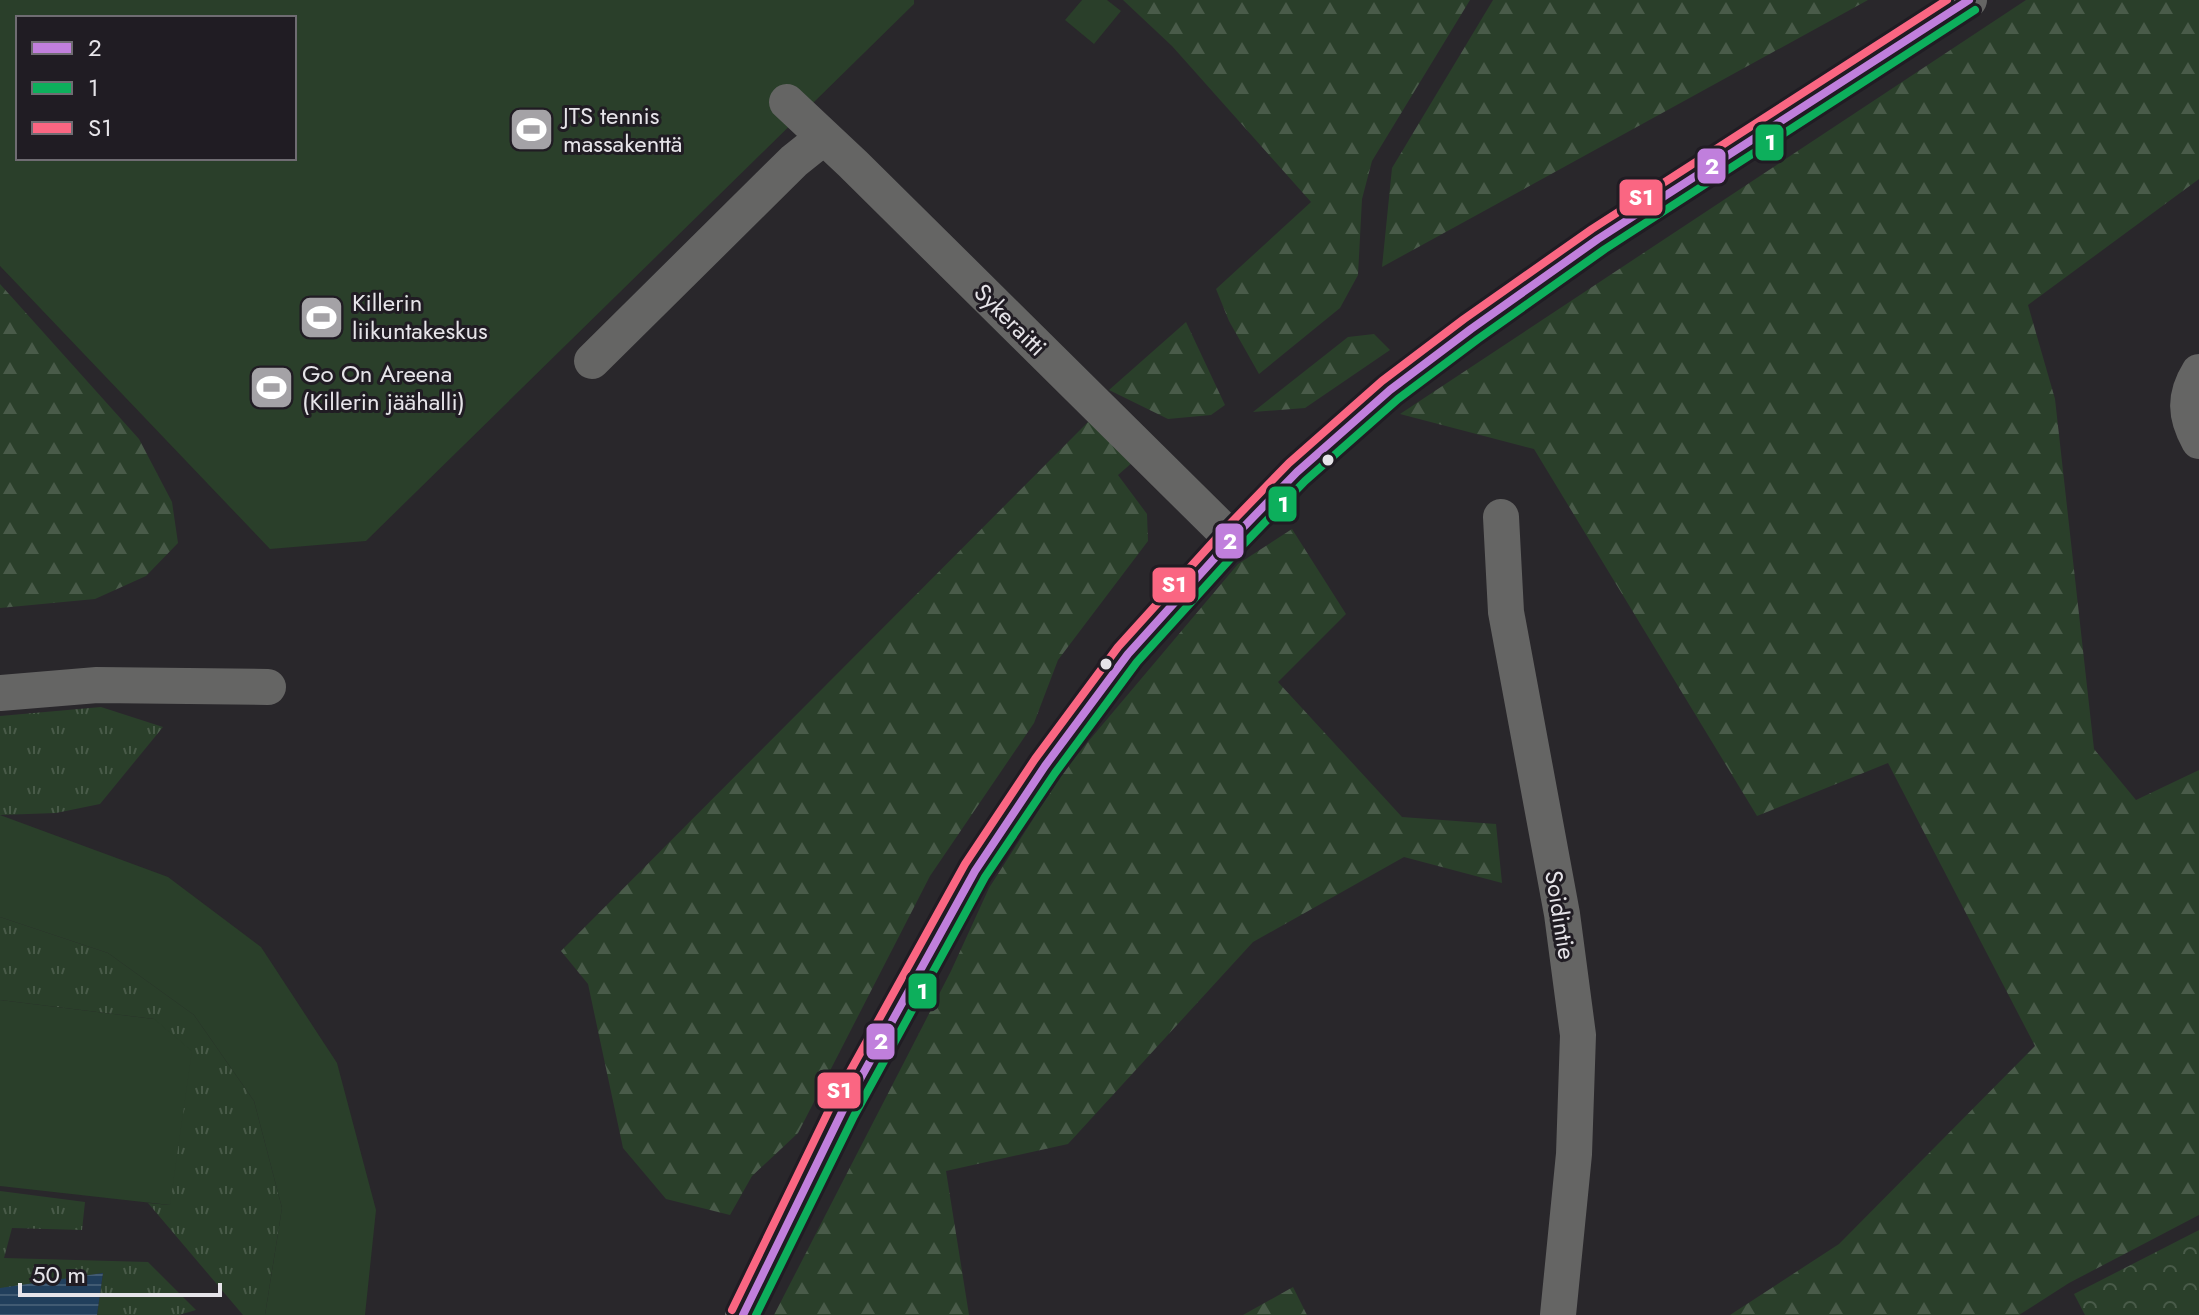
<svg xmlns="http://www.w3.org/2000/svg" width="2199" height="1315" font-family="Jost,sans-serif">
<defs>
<pattern id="grass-tufts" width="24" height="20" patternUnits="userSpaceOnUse" patternTransform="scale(2)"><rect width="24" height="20" fill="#2a3f2a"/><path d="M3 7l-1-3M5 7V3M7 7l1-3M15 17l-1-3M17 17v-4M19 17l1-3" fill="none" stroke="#495b49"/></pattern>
<pattern id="forest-firs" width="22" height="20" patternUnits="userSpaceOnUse" patternTransform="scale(2)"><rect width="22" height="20" fill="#2a3f2a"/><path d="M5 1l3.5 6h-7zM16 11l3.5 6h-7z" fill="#495b49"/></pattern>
<pattern id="park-crowns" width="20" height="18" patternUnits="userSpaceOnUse" patternTransform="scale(2)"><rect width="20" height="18" fill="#2a3f2a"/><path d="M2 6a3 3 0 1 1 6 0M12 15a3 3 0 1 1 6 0" fill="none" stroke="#495b49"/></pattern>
<pattern id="water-rules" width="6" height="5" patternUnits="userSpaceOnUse" patternTransform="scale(2)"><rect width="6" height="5" fill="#213f5c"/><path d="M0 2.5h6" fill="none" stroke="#415b73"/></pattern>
</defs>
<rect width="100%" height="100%" fill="#29272b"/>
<path fill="url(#grass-tufts)" d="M101,707l62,20 -63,77 -44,9 -56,2v-99z
M0,917l108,36 86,62 60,86 28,107 -17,107h-22l-95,-112 22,2 -16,-186 -154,-19z
M0,1191l85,11 -3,28 -70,-2 -8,30 144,4 48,48 -17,5h-82l6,-42 -103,17z"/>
<path fill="url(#forest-firs)" d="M1123,0h347l-98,161 -10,38 -4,76 -18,33 -81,66 -30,-53 -13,-32 95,-87 -139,-156z
M1493,0h375l-486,267 10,-99z
M2026,0h173v179l-171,126 27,94 39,350 42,51 63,-30v445l-130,68 -50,32h-289l109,-71 196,-198 -147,-283 -131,53 -223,-367 -134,-35z
M0,284l139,155 33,63 6,41 -32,33 -51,23 -95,9z
M1186,322l39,83 -14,10 -43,4 -59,-29z
M1374,334l16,16 -85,58 -52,4 95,-75z
M1092,418l42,43 -16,14 29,39 1,27 -90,119 -24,63 -104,153 -132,257 -46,43 -22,39 -64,-16 -43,-51 -35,-164 -27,-33z
M1292,529l54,85 -68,68 124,135 94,7 6,59 -98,-26 -151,85 -185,202 -122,27 23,144h-195l177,-344 38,-83 76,-119 173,-205z
M1293,1287l14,28h-64z"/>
<path fill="url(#park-crowns)" d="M2199,1230v85h-114l-11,-21z"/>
<path fill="#2a3f2a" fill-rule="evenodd" d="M0,0h914v4l-548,537 -96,8 -270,-283zM18,18h276v140h-276z
M1082,0h25l14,11 -27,33 -29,-24z
M0,815l168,62 93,70 76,116 39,147 -11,105h-100l17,-107 -28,-107 -60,-86 -86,-62 -108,-36z
M0,1000l154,19 38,32 -22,154 -170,-19z"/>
<path fill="url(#water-rules)" d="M103,1273l-6,42h-97v-27z"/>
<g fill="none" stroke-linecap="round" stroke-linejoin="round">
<path stroke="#656564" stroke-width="36" d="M787,102l66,62 379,375
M592,361l202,-200 30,-24
M2199,372c-15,24 -14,44 0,69
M1501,517l5,95 56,302 16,121 -4,119 -16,161
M0,693l97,-8 171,2
M743,1315l100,-205 132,-239 70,-105 83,-112 104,-115 65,-67 93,-82 81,-61 127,-90 371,-239"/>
<defs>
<path id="bus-1" d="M743,1315l100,-205 132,-239 70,-105 83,-112 104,-115 65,-67 93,-82 81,-61 127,-90 371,-239"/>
<path id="bus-2" d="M756,1315l98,-199 131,-239 70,-104 82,-111 104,-115 64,-66 93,-82 80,-60 127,-90 370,-239"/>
<path id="bus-3" d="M732,1310l100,-206 133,-240 70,-105 83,-112 105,-116 66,-68 93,-82 82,-62 128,-90 355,-229"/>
</defs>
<use href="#bus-1" stroke="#201c23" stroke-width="14"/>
<use href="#bus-2" stroke="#201c23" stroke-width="14"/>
<use href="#bus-3" stroke="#201c23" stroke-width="14"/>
<use href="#bus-1" stroke="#c07fdc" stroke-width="8"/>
<use href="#bus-2" stroke="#0daf5c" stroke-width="8"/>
<use href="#bus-3" stroke="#fa6682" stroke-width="8"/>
</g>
<defs>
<symbol id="stadium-square" viewBox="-11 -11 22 22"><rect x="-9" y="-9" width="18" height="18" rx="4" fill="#a4a2a6" stroke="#201c23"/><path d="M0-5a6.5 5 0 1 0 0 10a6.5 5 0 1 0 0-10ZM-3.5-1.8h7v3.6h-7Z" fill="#fff"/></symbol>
</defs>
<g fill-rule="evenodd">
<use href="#stadium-square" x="506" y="104" width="51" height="51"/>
<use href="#stadium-square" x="296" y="292" width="51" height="51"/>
<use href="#stadium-square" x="246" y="362" width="51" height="51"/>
</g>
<g fill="#e6e4e9" stroke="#201c23" stroke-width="3">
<circle cx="1328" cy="460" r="7"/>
<circle cx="1106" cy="664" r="7"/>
</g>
<g text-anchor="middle" stroke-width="6" stroke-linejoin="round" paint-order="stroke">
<g font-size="24" fill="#e6e4e9" stroke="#201c23" text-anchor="start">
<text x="563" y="124">JTS tennis<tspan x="563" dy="28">massakenttä</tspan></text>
<text x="352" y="311">Killerin<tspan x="352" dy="28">liikuntakeskus</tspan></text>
<text x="302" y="382">Go On Areena<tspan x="302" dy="28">(Killerin jäähalli)</tspan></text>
</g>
<g font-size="24" fill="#e6e4e9" stroke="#201c23">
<text transform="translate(1010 320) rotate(45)" y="8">Sykeraitti</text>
<text transform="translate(1560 915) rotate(81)" y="8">Soidintie</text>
</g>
</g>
<g stroke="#201c23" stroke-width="3">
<rect x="1754" y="123" width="31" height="39" rx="8" fill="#0daf5c"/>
<rect x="1696" y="147" width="31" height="38" rx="8" fill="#c07fdc"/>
<rect x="1618" y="178" width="46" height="39" rx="8" fill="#fa6682"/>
<rect x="1267" y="485" width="31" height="38" rx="8" fill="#0daf5c"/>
<rect x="1214" y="522" width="31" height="38" rx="8" fill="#c07fdc"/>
<rect x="1151" y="566" width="46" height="38" rx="8" fill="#fa6682"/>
<rect x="907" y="972" width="31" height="38" rx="8" fill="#0daf5c"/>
<rect x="865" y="1022" width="31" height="39" rx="8" fill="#c07fdc"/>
<rect x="816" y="1071" width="46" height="39" rx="8" fill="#fa6682"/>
</g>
<g font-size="22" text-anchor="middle" font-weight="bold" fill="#fff">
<text x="1770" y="150">1</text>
<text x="1712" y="174">2</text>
<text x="1641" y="205">S1</text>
<text x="1283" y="512">1</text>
<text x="1230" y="549">2</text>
<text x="1174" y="592">S1</text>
<text x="922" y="999">1</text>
<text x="881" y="1049">2</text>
<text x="839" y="1098">S1</text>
</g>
<rect x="16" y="16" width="280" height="144" fill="#201c23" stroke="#6f6c72" stroke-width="2"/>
<rect x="32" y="42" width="40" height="12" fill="#c07fdc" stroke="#6f6c72" stroke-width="2"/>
<text x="88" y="56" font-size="24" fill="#e6e4e9">2</text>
<rect x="32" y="82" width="40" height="12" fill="#0daf5c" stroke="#6f6c72" stroke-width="2"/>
<text x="88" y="96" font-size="24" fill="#e6e4e9">1</text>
<rect x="32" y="122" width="40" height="12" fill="#fa6682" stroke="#6f6c72" stroke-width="2"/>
<text x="88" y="136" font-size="24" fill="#e6e4e9">S1</text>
<path d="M20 1283v12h200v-12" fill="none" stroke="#e6e4e9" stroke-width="4"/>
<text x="32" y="1283" font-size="24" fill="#e6e4e9" stroke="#201c23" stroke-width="6" paint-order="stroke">50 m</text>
</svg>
